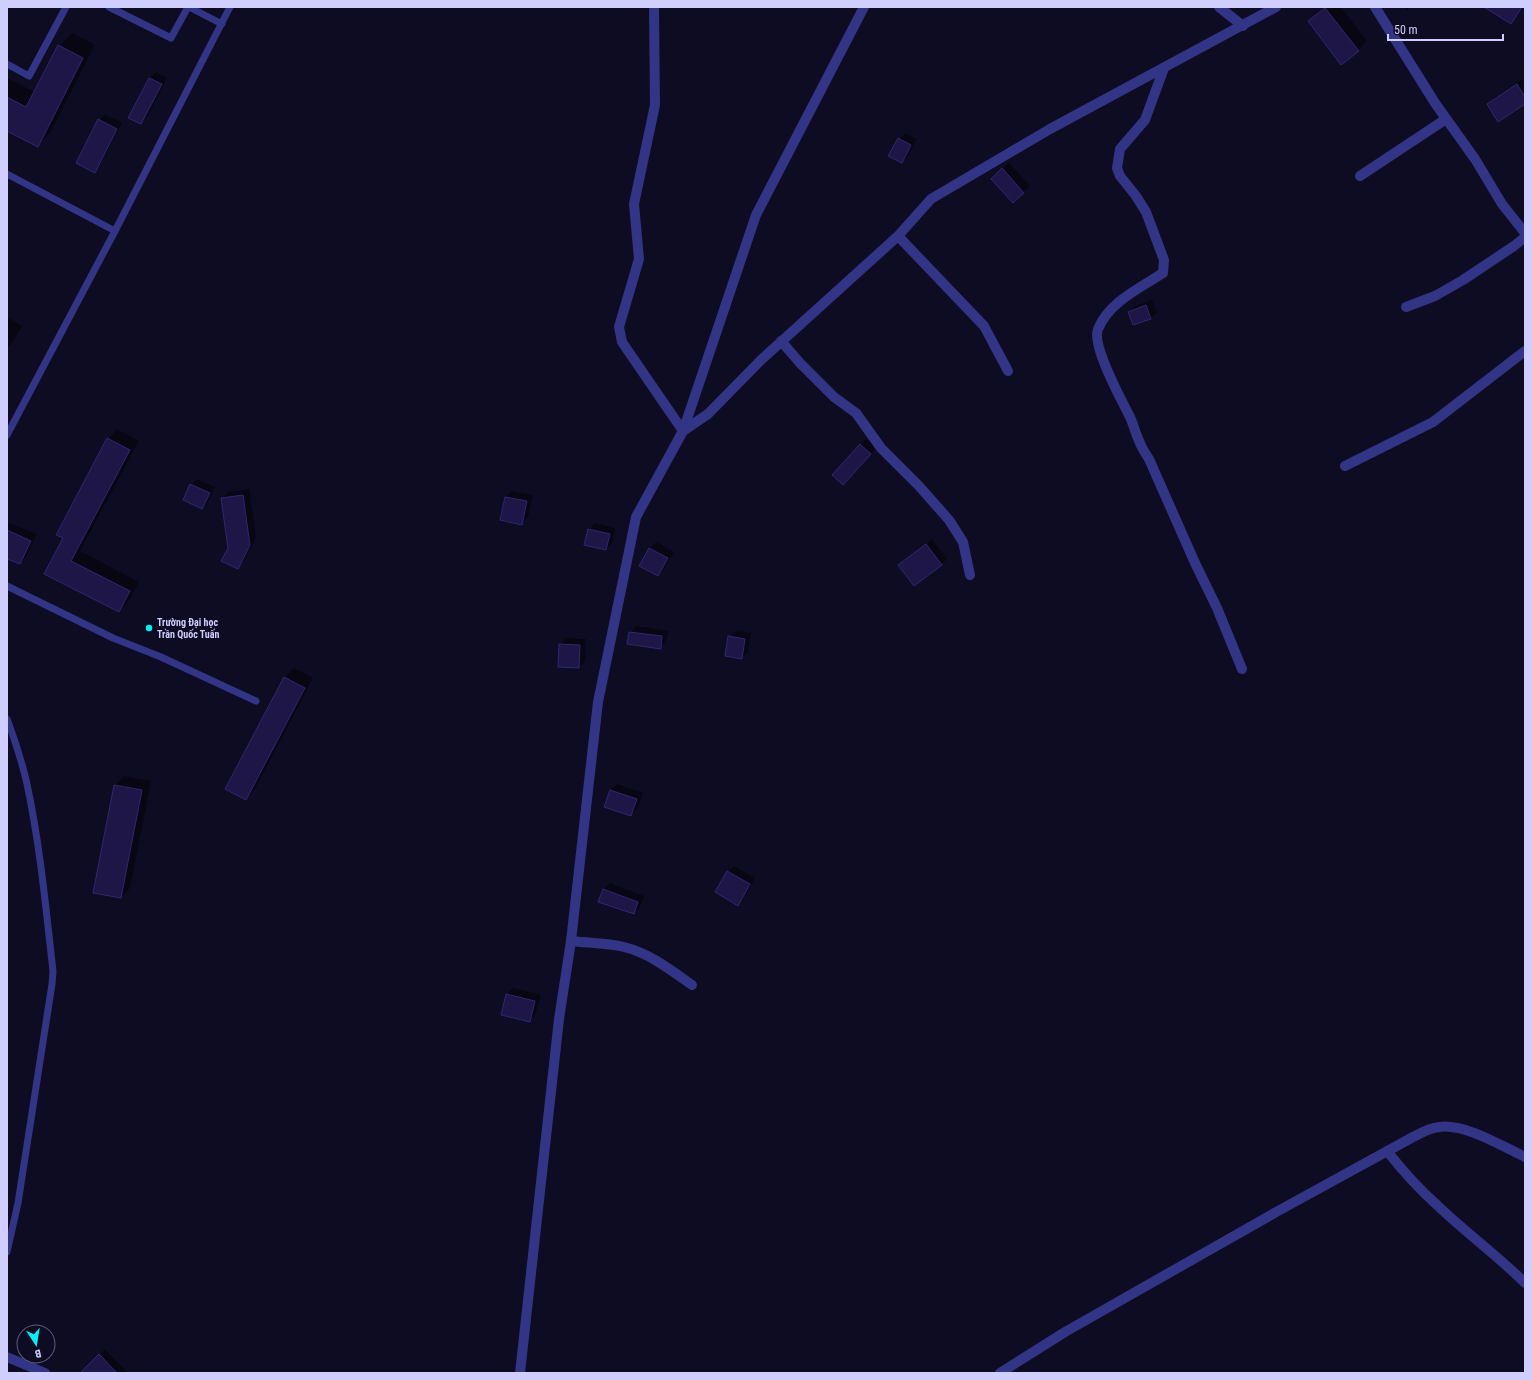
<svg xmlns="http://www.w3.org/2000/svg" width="1532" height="1380" font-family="'Roboto Condensed',sans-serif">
<rect width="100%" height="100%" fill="#0e0c23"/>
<path fill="#0007" d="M1325,7h16l26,34 -9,10 -49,-30z
M1405,7h6l-4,3z
M1486,7h37l-12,16z
M72,33l23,12 -45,88 -13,12 -30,-15v-52l28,14 24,-46z
M156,72l11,6 -20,39 -6,6 -11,-6 20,-39z
M1523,79l2,3v21l-37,1 6,-6z
M105,114l17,9 -22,42 -6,6 5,-51z
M905,133l12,6 -9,17 -6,6 -3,-23z
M1009,163l21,23 -17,16 -15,-29z
M1152,300l5,12 -6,6 -18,6 -4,-12 6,-6z
M7,317l15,9 -9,16 -6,6z
M117,429l22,12 -59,110 59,31 -11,20 -9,9 -73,-38 18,-35 44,-99z
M866,439l10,8 -27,31 11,-33z
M197,479l18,8 -7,15 -6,6 -11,-23z
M249,489l7,49 -13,24 -6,6 -8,-20 -7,-50 6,-6z
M512,491l21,4 -5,22 -6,6 -21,-4 5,-22z
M7,522l30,12 -11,23 -6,6 -13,-6z
M595,523l20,5 -3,15 -6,6 -17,-20z
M932,539l15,20 -6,6h-42z
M656,542l18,10 -10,17 -6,6 -18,-9 10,-18z
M636,626l32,5 -2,11 -6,6 -32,-5 2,-11z
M735,631l16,2 -3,19 -6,6 -13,-21z
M566,638l20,1 -1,22 -6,6 -19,-22z
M294,668l19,10 -58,111 -9,10 38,-122z
M124,776l27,5 -21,107 -9,9 -7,-111z
M617,784l26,9 -6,16 -6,6 -20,-25z
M734,866l21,12 -11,20 -6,6 -10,-32z
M610,883l34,13 -4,11 -6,6 -30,-24z
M513,988l28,7 -6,20 -6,6 -27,-7 5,-20z
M105,1349l23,24h-37l-5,-5z"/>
<path fill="#1d1646" stroke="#312674" d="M1484,7h38l-11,17z
M1325,8l34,43 -18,14 -33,-44z
M58,45l25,13 -45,89 -31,-16v-34l19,10z
M149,78l13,6 -21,40 -13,-6z
M1517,84l8,13v7l-27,18 -11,-18z
M98,119l19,10 -22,44 -19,-10z
M898,138l13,7 -9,18 -14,-7z
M1002,168l22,25 -11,10 -22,-24z
M1146,305l5,14 -18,6 -5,-13z
M107,438l23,12 -59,111 59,30 -11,21 -75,-38 19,-36 -7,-3z
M860,444l11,10 -28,31 -11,-10z
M190,484l20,9 -8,16 -19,-9z
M243,495l7,50 -12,24 -17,-8 7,-13 -7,-50z
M505,497l22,4 -5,24 -22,-5z
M588,529l22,5 -4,16 -22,-5z
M7,530l24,11 -11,23 -13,-5z
M926,544l16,21 -28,21 -16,-21z
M649,548l19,10 -10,18 -19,-10z
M629,632l33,4 -1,13 -34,-5z
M728,636l17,3 -3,20 -17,-3z
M559,644l21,1 -1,23 -21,-1z
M284,677l21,11 -59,112 -21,-11z
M114,785l28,5 -21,108 -28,-5z
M610,790l27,9 -6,17 -27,-9z
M727,871l23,13 -12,22 -23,-14z
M603,889l35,13 -4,12 -36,-12z
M506,994l29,7 -5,21 -29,-7z
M99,1354l18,19h-37z"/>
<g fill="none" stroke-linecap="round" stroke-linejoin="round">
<path stroke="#323486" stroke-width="7" d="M109,7l62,31 17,-31
M189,7l33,17
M7,64l22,12 37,-69
M7,174l108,57
M7,435l108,-204 115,-224
M7,586l106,52 48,19 95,44
M7,719c8,21 15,43 20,65 13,61 19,125 26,187l-1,13 -34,219 -11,49"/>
<path stroke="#323486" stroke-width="10" d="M654,7l1,98 -21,99 5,55 -20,68 3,15 61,89 25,-17 53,-54 137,-124 33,-37 119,-70 226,-122
M1219,7l24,19
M1375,7l60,96 40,56 27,45 23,29
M1164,68l-19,52 -25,29 -3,19 3,8 16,20 10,16 18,48 -1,13c-23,15 -54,29 -65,56 -7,16 24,72 32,88 4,9 6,18 10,26 2,6 6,11 9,16l46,104 22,45 25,61
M1360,176l86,-57
M898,236l86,90 24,45
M1406,307l29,-11 28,-16 51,-34 11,-9
M781,341l19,22 34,34 22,16 25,35 38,38 30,34 14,22 7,33
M1345,466l88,-44 92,-71
M571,941c18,2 36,2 53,6 25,6 47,23 68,38
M1387,1151c15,19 32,38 50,54 28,27 60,50 88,78
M7,1357l38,16
M1000,1373l65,-41 213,-121 135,-74c8,-4 16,-9 26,-10 25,-4 63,19 86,30"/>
<path stroke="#323486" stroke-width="10" d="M520,1373l39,-354 12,-78 27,-239 38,-185 47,-86 73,-216 108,-208"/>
</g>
<circle fill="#00eff9" stroke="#0e0c23" stroke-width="1.5" cx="149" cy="628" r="4"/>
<g text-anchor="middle" stroke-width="4" stroke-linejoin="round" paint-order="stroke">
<g font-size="10" font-weight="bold" fill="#d0ceff" stroke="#0e0c23" text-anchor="start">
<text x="157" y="626">Trường Đại học<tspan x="157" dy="12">Trần Quốc Tuấn</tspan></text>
</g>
</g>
<rect width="1532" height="1380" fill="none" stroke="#d0ceff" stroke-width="16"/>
<g transform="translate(36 1344) rotate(168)"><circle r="19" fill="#0e0c23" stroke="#5c5a7b"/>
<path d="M0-3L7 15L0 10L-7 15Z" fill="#00eff9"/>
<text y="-6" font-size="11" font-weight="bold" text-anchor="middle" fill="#d0ceff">B</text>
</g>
<path d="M1388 34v6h115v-6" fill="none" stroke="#d0ceff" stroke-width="2"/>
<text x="1394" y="34" font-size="12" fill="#d0ceff" stroke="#0e0c23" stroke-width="3" paint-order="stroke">50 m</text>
</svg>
